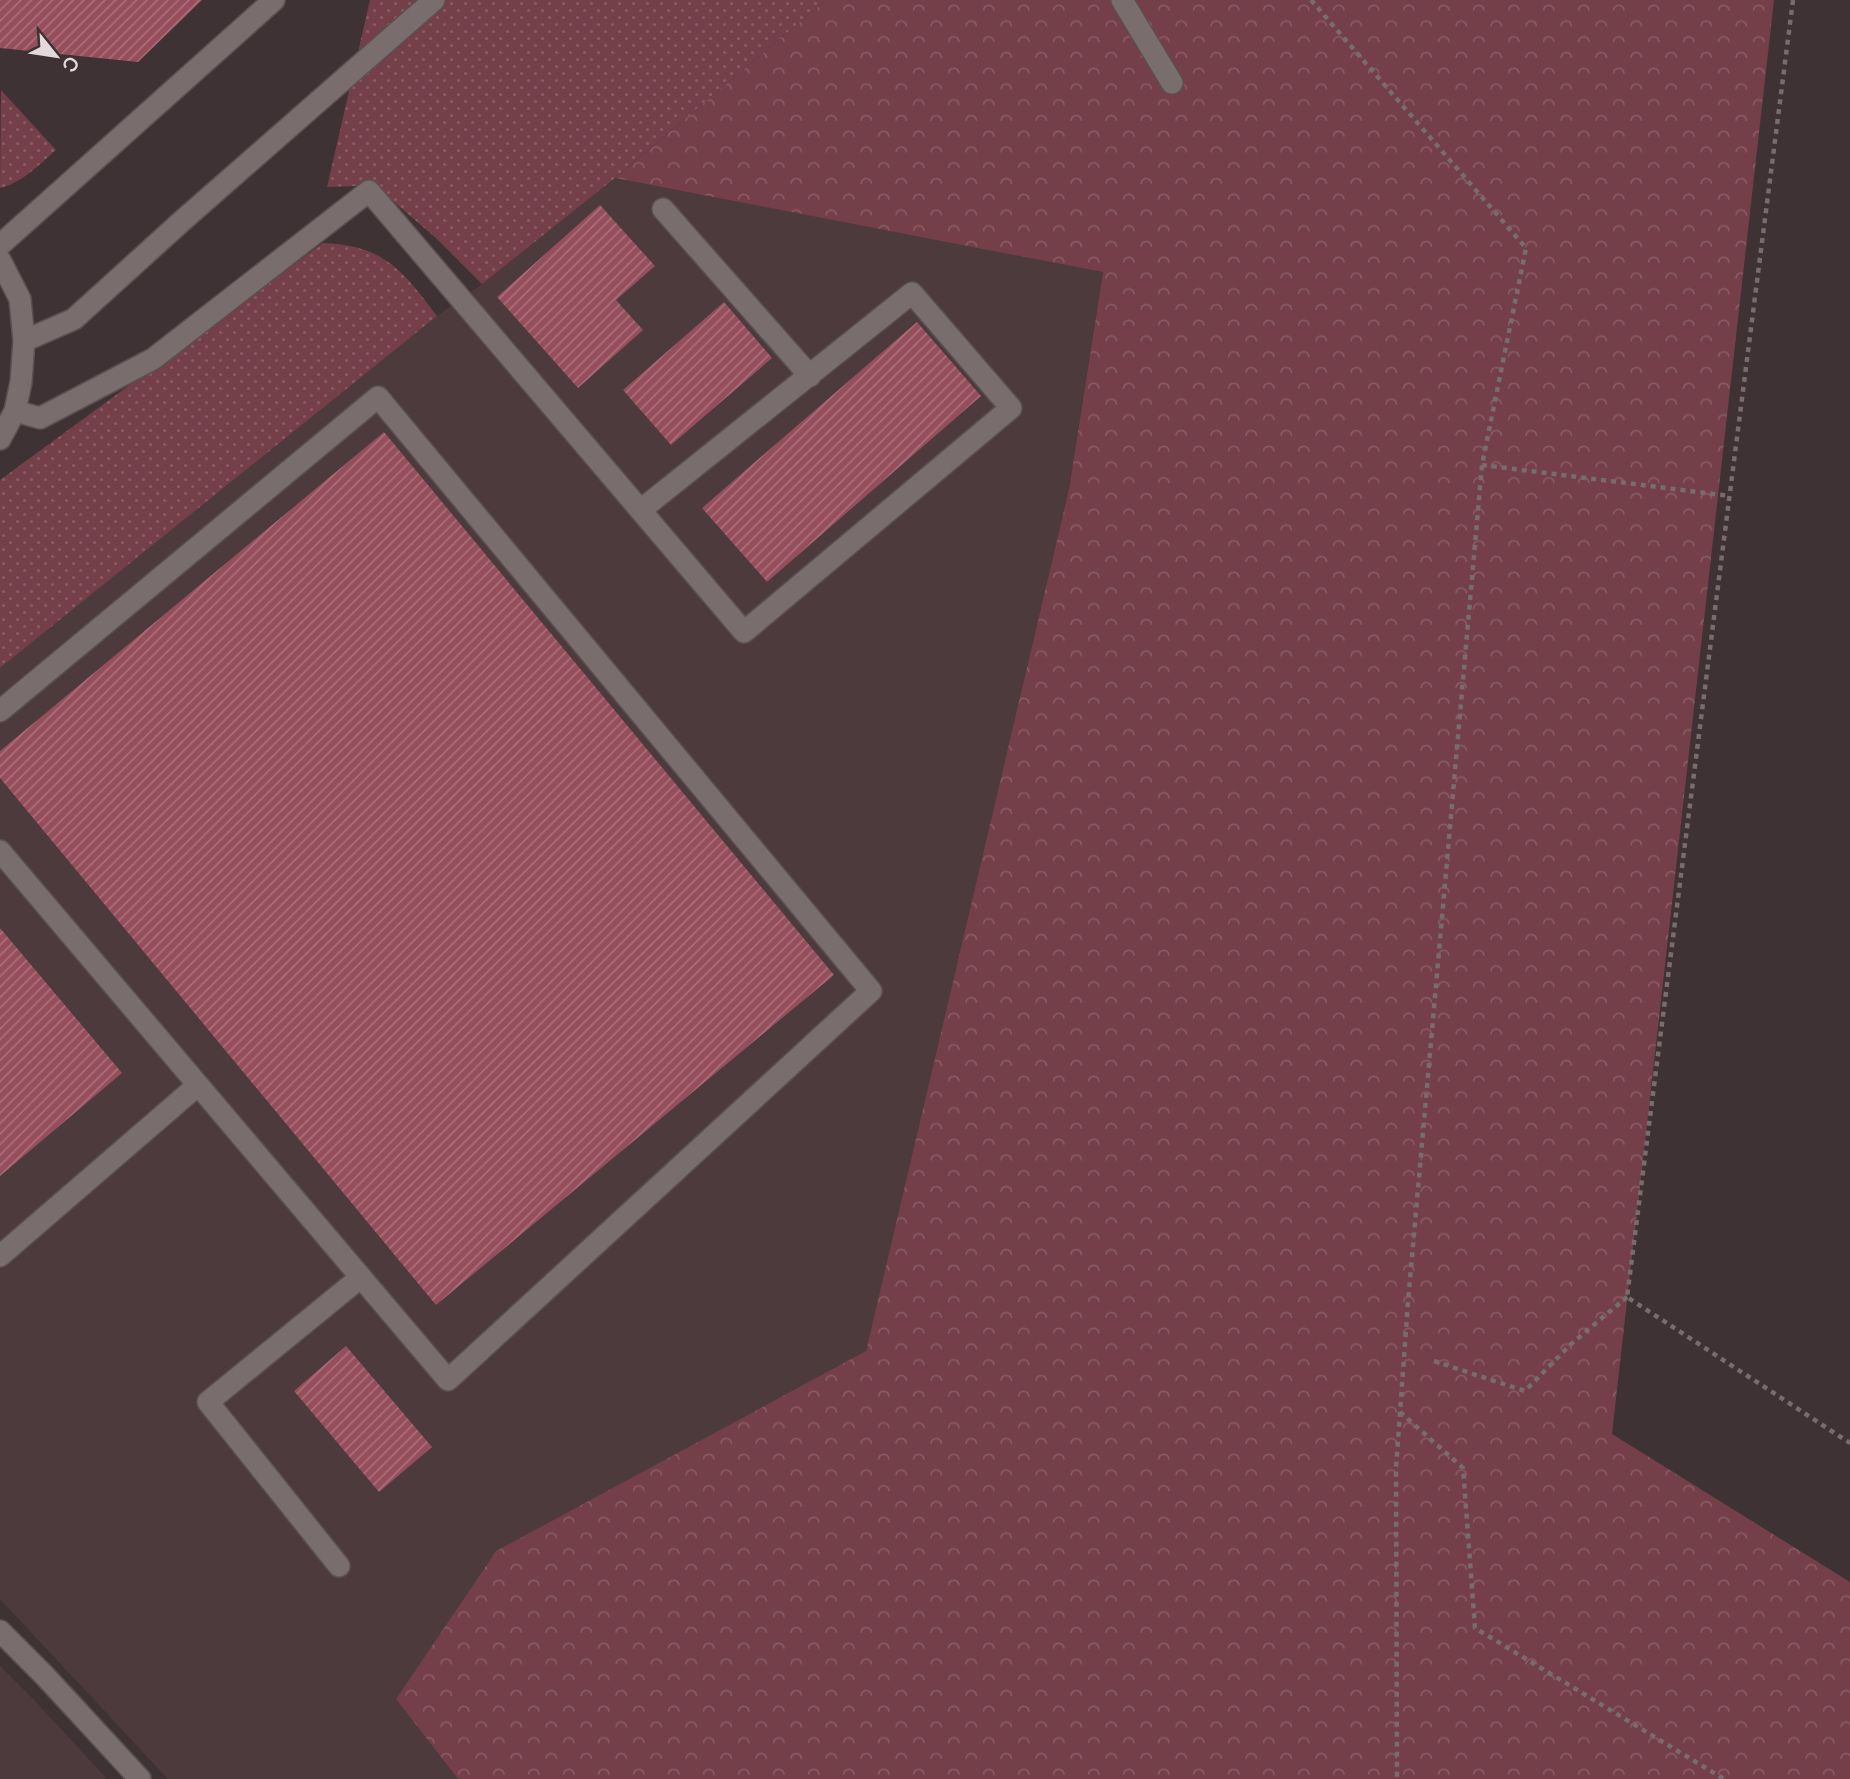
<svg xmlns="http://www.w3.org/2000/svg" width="1850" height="1779" font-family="Manrope,sans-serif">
<defs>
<pattern id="grass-dots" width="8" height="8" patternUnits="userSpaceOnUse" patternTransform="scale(1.75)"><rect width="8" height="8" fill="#743f49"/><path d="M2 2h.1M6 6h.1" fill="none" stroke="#885a63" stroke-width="1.8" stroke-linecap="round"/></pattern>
<pattern id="forest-crowns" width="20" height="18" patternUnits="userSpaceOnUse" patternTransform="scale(1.75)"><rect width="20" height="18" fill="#743f49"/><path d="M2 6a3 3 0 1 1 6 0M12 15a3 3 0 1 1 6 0" fill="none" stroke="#885a63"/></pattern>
<pattern id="building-hatch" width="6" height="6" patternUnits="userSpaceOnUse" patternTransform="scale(1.75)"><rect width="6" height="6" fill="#964e5c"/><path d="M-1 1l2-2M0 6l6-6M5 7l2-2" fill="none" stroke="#a96f7a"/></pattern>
</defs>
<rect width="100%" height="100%" fill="#3e3234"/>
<path fill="#4d3a3d" d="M615,178l488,93 -34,218 -203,863 -370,199 -100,148 62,80h-290l-168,-180v-931l437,-352 45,-32z
M0,1666l37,37 70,76h-107z"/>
<path fill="url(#grass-dots)" d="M370,0h456l-211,178 -133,106 -45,-45 -58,-50 -22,-3 -30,1z
M1,90l55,60c-17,15 -34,33 -56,38z
M323,243c61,2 80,28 114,73l-437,352v-188z"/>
<path fill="url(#forest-crowns)" d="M826,0h948l-162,1434 238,148v197h-1392l-62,-80 100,-148 370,-200 203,-862 34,-217 -488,-94z"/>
<path fill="url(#building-hatch)" d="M0,0h202l-64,62 -138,-14z
M600,205l55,61 -39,34 27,30 -65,58 -81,-91z
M724,302l48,56 -101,87 -48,-55z
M917,322l64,74 -214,186 -65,-74z
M384,432l450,543 -398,330 -436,-527v-27z
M0,928l122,145 -122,103z
M346,1346l86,101 -53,45 -85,-101z"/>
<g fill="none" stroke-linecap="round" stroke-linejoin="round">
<defs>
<path id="minor" d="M1122,0l50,83
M663,209l147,167
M0,245l274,-245
M0,260l20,39 4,42 -3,41 -6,29 -15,28
M24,341l50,-22 108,-98 252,-221
M15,411l25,7 113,-59 216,-168 375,441 267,-224 -99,-115 -270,216
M0,711l378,-314 493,594 -423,389 -448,-529
M0,1256l198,-171
M339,1566l-131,-164 153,-125
M0,1631l45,45 95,103"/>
</defs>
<use href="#minor" stroke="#5a5051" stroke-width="24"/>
<path stroke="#776c6e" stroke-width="4.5" stroke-dasharray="5 5" stroke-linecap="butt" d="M1311,0l215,248 -44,217 -74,837 -12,166 1,311
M1793,0l-166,1297 223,146
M1482,465l248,31
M1434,1361l91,30 45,-46 57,-48
M1400,1412l63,56 12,160 249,151"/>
<use href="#minor" stroke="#7a6d6e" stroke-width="21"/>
</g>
<g transform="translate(56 56) rotate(120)" stroke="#3e3234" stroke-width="5" paint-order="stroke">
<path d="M0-5L12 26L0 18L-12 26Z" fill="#e2dadb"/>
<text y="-10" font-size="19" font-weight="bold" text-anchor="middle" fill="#e2dadb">С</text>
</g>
</svg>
